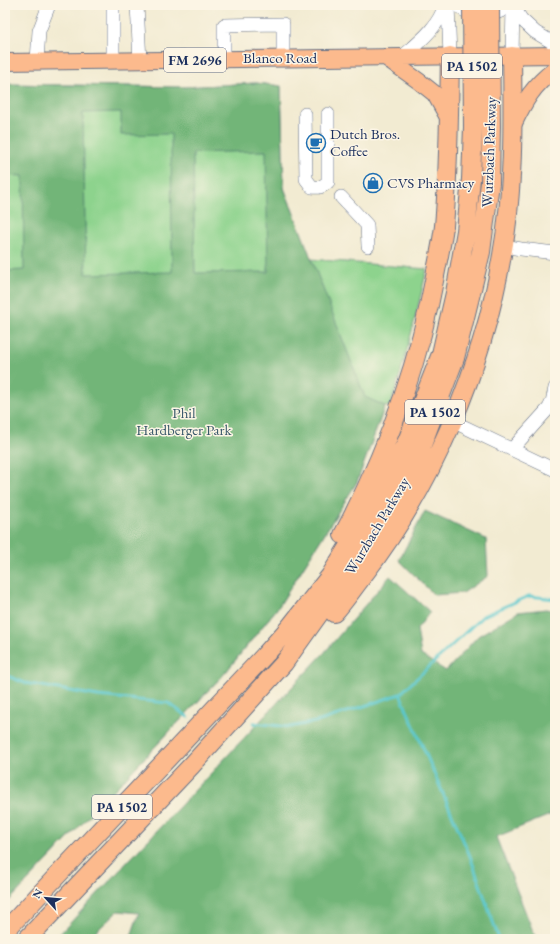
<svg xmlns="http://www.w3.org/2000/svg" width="560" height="944" font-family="'EB Garamond',serif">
<rect width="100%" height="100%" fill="#fcf5e5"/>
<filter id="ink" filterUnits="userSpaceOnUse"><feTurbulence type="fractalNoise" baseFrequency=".025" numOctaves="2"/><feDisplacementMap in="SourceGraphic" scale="8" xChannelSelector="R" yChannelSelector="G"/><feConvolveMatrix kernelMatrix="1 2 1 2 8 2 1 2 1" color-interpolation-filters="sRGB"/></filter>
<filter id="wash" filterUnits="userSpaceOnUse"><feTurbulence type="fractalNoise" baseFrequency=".012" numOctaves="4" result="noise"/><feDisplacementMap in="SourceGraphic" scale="16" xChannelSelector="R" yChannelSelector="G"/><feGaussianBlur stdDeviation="0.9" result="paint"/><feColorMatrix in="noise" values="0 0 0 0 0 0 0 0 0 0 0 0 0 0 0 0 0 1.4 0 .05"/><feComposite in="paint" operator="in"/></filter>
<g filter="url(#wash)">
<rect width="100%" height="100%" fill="#f2ebd2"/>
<path fill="#8dd38d" stroke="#548176" d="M256,83l25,3 3,102 27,71 116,10c-11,47 -22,92 -37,138l-5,-1 -28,76 -78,124 -54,67 -220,232v-821l179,3z"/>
<path fill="#72b578" stroke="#46726b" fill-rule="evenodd" d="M256,83l25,3 3,102 81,209 20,9 -28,76 -78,124 -54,67 -220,232v-634l19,-1 -1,-94 -18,-1v-91l179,3zM121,112v23l50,-1 1,138 -86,2 -3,-161zM266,151l2,121 -73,1 -2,-120z
M425,511l61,28 2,37 -25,17 -29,2 -35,-35z
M390,576l40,36 -13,17 4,26 25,16 32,-35 40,-24 28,-3 9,2v202l-59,24 40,102h-406l9,-26 -21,-2 -30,28h-33l269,-286z"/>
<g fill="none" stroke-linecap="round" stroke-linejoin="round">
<path stroke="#5ac8cd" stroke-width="3" d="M5,675l20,8 73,13 70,7 20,14
M400,694l70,162 29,83
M254,723l36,4 30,-6 80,-27 83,-78 46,-20 26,3"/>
</g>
</g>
<g filter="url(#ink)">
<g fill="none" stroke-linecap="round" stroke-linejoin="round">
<defs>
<path id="minor" d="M113,5v56
M137,5l3,56
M448,5l2,51
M457,5l8,6 9,2h22l5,-2 4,-6
M513,5l8,14 14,13 20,12
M512,56l1,-50
M402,57c17,-15 36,-29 43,-52
M224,59v-34l59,-1v34
M37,61l2,-30 10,-26
M305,114l1,65 6,8c7,1 10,0 16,-5v-68
M341,197l26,28 1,21
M504,246l17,3 34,4
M452,421l103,49
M512,449l37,-41 3,-6 3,-14"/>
<path id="major" d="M385,57l35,25 15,12 14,25
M5,62l550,-7
M513,125c12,-25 20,-39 42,-56"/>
<path id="highway" d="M343,535c43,-82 75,-167 92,-259 3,-16 7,-33 9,-50 5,-57 5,-113 6,-170
M334,613c10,-11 19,-24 28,-36 70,-90 121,-209 140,-322 12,-65 11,-133 10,-199
M5,931l259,-275 25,-28 41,-52 37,-60 40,-75 34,-87 14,-61 11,-62 5,-52 2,-52
M27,939l165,-174 92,-102 70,-98 34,-56 29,-51 38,-100 26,-106 9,-69 1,-57"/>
</defs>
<use href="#minor" stroke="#667187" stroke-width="14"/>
<use href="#major" stroke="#667187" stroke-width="18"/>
<use href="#highway" stroke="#667187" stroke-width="20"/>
<use href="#minor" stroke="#fff" stroke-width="13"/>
<use href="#major" stroke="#fcba8d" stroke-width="16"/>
<use href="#highway" stroke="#fcba8d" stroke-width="18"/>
<defs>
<path id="highway-bridge" d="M472,5l1,122
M490,5l1,121"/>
</defs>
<use href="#highway-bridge" stroke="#667187" stroke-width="20" stroke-linecap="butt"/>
<use href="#highway-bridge" stroke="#fcba8d" stroke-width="18"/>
</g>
</g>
<defs>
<symbol id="cafe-ring" viewBox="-11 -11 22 22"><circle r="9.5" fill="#fcf5e5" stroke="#1f6fb2" stroke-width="1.5"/><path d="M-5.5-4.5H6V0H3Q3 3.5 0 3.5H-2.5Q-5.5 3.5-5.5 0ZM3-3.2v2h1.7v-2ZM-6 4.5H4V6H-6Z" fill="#1f6fb2"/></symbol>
<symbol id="shop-ring" viewBox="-11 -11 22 22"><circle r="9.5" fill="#fcf5e5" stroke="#1f6fb2" stroke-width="1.5"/><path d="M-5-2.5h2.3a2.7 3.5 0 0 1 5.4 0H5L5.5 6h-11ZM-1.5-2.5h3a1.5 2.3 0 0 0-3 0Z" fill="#1f6fb2"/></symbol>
</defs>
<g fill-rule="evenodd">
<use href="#cafe-ring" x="305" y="132" width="22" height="22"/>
<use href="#shop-ring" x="362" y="172" width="22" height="22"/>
</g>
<g text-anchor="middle" stroke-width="3" stroke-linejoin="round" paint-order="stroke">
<g fill="#fcf5e5" stroke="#5e6a86" stroke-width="1">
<rect x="164" y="48" width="62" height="24" rx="3"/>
<rect x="442" y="54" width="60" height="24" rx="3"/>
<rect x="405" y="400" width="60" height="24" rx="3"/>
<rect x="92" y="795" width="60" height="24" rx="3"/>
</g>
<g font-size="14" font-weight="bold" fill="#1b2f5e">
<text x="195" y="65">FM 2696</text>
<text x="472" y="71">PA 1502</text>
<text x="435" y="417">PA 1502</text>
<text x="122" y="812">PA 1502</text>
</g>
<g font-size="15" fill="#1b2f5e" stroke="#fcf5e5">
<text x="280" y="63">Blanco Road</text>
<text transform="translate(489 152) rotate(-88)" y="5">Wurzbach Parkway</text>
<text transform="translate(377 526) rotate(-59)" y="5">Wurzbach Parkway</text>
</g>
<g font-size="15" fill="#1b2f5e" stroke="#fcf5e5" text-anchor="start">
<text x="330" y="139">Dutch Bros.<tspan x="330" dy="17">Coffee</tspan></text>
<text x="387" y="188">CVS Pharmacy</text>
</g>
<g font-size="15" fill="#38586a" stroke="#fcf5e5">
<text x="184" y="418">Phil<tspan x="184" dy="17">Hardberger Park</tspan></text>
</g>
</g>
<rect width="560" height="944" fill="none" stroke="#fcf5e5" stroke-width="20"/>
<g transform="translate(46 898) rotate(297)" stroke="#fcf5e5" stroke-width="3" paint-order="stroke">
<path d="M0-3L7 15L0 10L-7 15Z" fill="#1b2f5e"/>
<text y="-6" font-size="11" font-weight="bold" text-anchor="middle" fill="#1b2f5e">N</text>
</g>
</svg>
